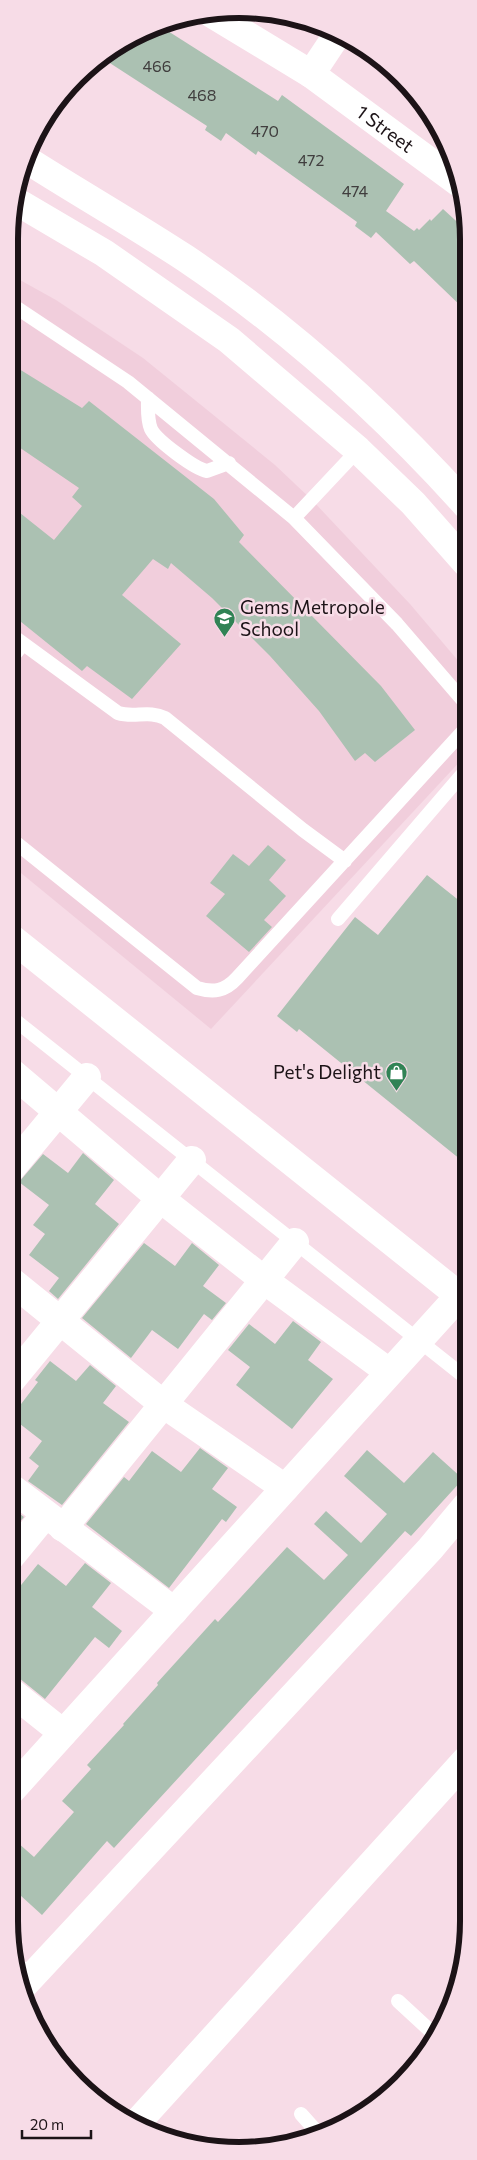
<svg xmlns="http://www.w3.org/2000/svg" width="477" height="2160" font-family="Commissioner,sans-serif">
<rect width="100%" height="100%" fill="#f7dce7"/>
<path fill="#f1cedc" d="M11,275l45,25 87,58 132,107 37,35 98,104 56,66v85l-255,274 -201,-165z"/>
<path fill="#abc1b2" d="M160,26l118,75 4,-6 122,89 -18,27 28,20 3,-3 2,2 11,-11 1,2 12,-12 23,21v81l-52,-50 -4,3 -34,-32 -5,6 -16,-12 2,-4 -99,-71 -2,4 -30,-22 -5,8 -16,-11 2,-4 -108,-70z
M11,364l71,44 7,-7 125,98 30,36 -5,7 142,144 34,44 -40,32 -10,-9 -10,8 -36,-50 -49,-55 -58,-58 -41,-35 -3,6 -15,-10 -31,36 59,49 -49,55 -45,-33 -5,5 -72,-58v-108l44,35 28,-34 -10,-9 7,-9 -69,-47z
M268,845l18,15 -17,20 17,16 -22,24 8,7 -23,25 -43,-36 19,-22 -15,-11 23,-29 16,12z
M427,875l39,31v258l-167,-135 -2,3 -20,-16 78,-99 23,18z
M83,1153l31,27 -19,24 24,20 -61,75 -9,-8 10,-13 -30,-23 16,-21 -12,-9 16,-20 -30,-23 24,-28 25,19z
M144,1243l31,23 17,-23 27,22 -16,21 23,17 -14,17 -8,-6 -26,35 -26,-19 -21,28 -49,-40z
M293,1321l28,21 -13,18 25,19 -41,50 -56,-44 14,-18 -22,-17 21,-26 26,20z
M50,1361l26,20 14,-16 26,21 -13,17 26,19 -67,83 -34,-24 11,-15 -10,-8 13,-17 -31,-24 27,-35 -3,-2z
M200,1448l28,20 -16,21 25,18 -11,15 -4,-3 -53,69 -83,-64 38,-47 5,4 23,-30 29,21z
M367,1450l37,33 29,-31 30,27 -52,57 -6,-5 -291,317 -7,-7 -65,74 -33,-30v-50l25,22 40,-45 -12,-11 29,-32 -4,-4 37,-40 -1,-1 35,-39 -1,-2 58,-64 3,3 69,-75 37,33 24,-25 -34,-31 12,-13 35,32 26,-29 -43,-38z
M9,1506l15,11 -15,17z
M85,1563l26,20 -19,24 30,24 -13,17 -14,-11 -50,62 -26,-21 -10,-3v-75l29,-36 28,22z"/>
<g fill="none" stroke-linecap="round" stroke-linejoin="round">
<path stroke="#fff" stroke-width="14" d="M11,304l117,78 166,136 103,106 69,80
M148,398c0,10 -1,22 3,31 5,11 44,40 56,42l22,-8
M294,518l64,-68
M10,634l108,79c16,5 31,-3 47,5l138,112 42,31
M10,660l13,-16
M10,838l187,150c17,5 28,3 40,-10l229,-250
M466,897l-2,-8 2,-8
M338,919l128,-149
M16,1021l450,357
M17,1964l15,12
M398,2001l39,36
M301,2114l17,19"/>
<g stroke="#fff" stroke-width="28">
<path id="s1" d="M212,14l99,60 148,109"/>
<path d="M311,74l28,-42"/>
<path d="M10,937l456,364"/>
<path d="M10,1071l151,128 103,81 125,92"/>
<path d="M10,1170l77,-93"/>
<path d="M10,1280l153,124 122,84"/>
<path d="M9,1383l183,-223"/>
<path d="M9,1486l165,125"/>
<path d="M63,1528l232,-286"/>
<path d="M9,1559l36,-44"/>
<path d="M9,1690l54,43"/>
<path d="M9,1793l450,-497"/>
<path d="M22,1987l408,-438 36,-43"/>
<path d="M134,2126l332,-366"/>
</g>
<path stroke="#fff" stroke-width="28" d="M27,160c52,33 106,64 158,98 104,70 197,154 281,247
M14,200l90,53 125,87 129,110 55,53 53,60"/>
</g>
<defs>
<symbol id="school-pin" viewBox="-11 -11 22 30"><path d="M0 17L-7.5 6A9.5 9.5 0 1 1 7.5 6Z" fill="#318355" stroke="#f7dce7"/><path d="M0-5L7-2L0 1L-7-2ZM-4 1L0 2.5L4 1V4Q0 6-4 4Z" fill="#fff"/></symbol>
<symbol id="shop-pin" viewBox="-11 -11 22 30"><path d="M0 17L-7.5 6A9.5 9.5 0 1 1 7.5 6Z" fill="#318355" stroke="#f7dce7"/><path d="M-5-2.5h2.3a2.7 3.5 0 0 1 5.4 0H5L5.5 6h-11ZM-1.5-2.5h3a1.5 2.3 0 0 0-3 0Z" fill="#fff"/></symbol>
</defs>
<g fill-rule="evenodd">
<use href="#school-pin" x="212" y="606" width="25" height="34"/>
<use href="#shop-pin" x="384" y="1060" width="25" height="34"/>
</g>
<g text-anchor="middle" stroke-width="5" stroke-linejoin="round" paint-order="stroke">
<g font-size="16" fill="#403e3e">
<text x="157" y="72">466</text>
<text x="202" y="101">468</text>
<text x="265" y="137">470</text>
<text x="311" y="166">472</text>
<text x="355" y="197">474</text>
</g>
<g font-size="19" fill="#1c1317" stroke="#f7dce7">
<text dy="7" stroke="none"><textPath href="#s1" startOffset="208">1 Street</textPath></text>
</g>
<g font-size="19" fill="#1c1317" stroke="#f7dce7" text-anchor="start">
<text x="240" y="614">Gems Metropole<tspan x="240" dy="22">School</tspan></text>
<text x="381" y="1079" text-anchor="end">Pet's Delight</text>
</g>
</g>
<path d="M0 0H477V2160H0ZM239 18H239A221 221 0 0 1 460 239V1921A221 221 0 0 1 239 2142H239A221 221 0 0 1 18 1921V239A221 221 0 0 1 239 18Z" fill="#f7dce7" fill-rule="evenodd"/>
<path fill="none" stroke="#1c1317" stroke-width="6" d="M239 18H239A221 221 0 0 1 460 239V1921A221 221 0 0 1 239 2142H239A221 221 0 0 1 18 1921V239A221 221 0 0 1 239 18Z"/>
<path d="M22 2130v8h69v-8" fill="none" stroke="#1c1317" stroke-width="2.5"/>
<text x="30" y="2130" font-size="15" fill="#1c1317" stroke="#f7dce7" stroke-width="4" paint-order="stroke">20 m</text>
</svg>
